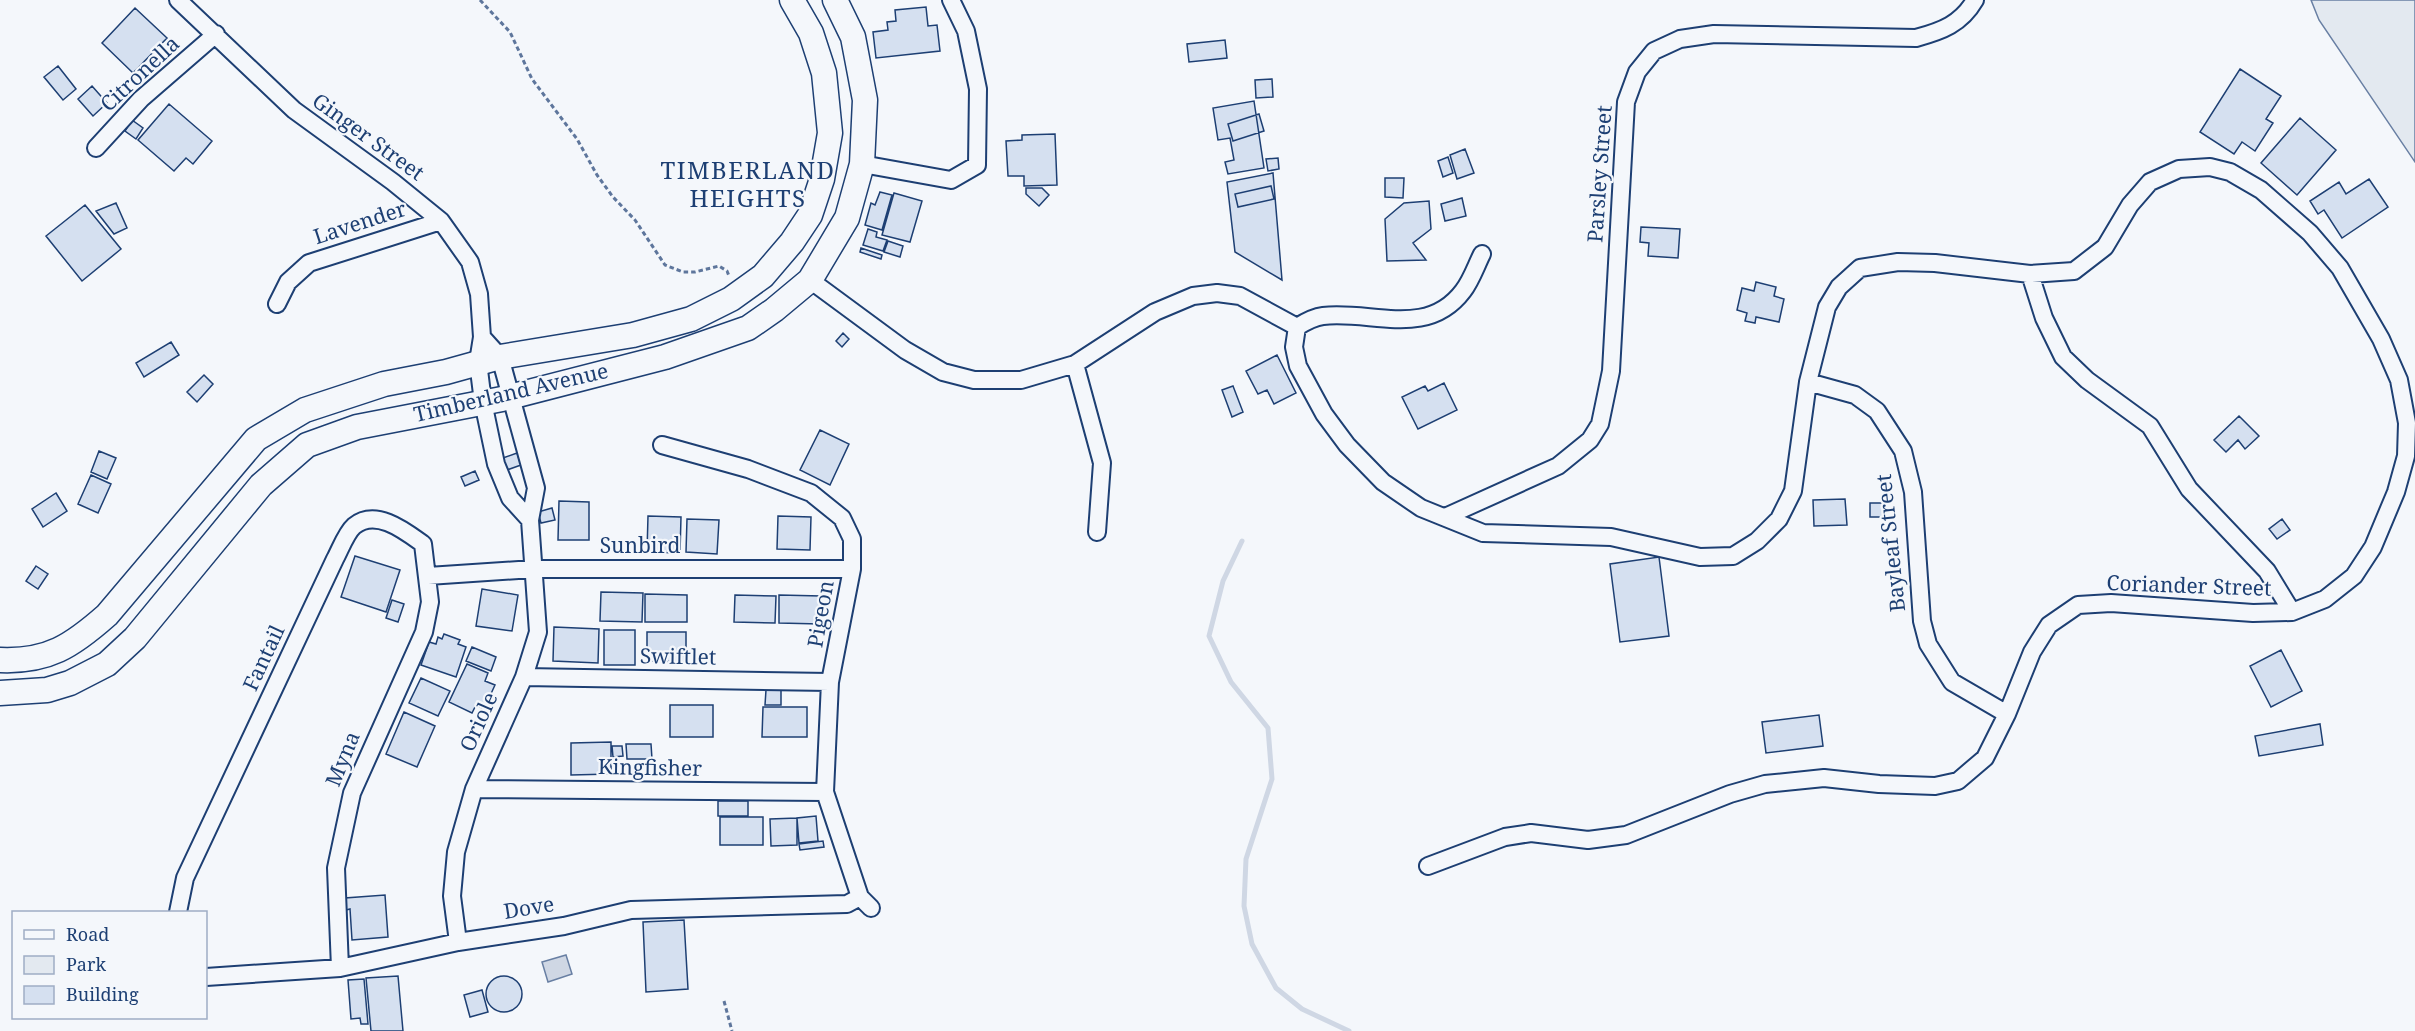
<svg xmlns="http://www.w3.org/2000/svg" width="2415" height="1031" font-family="'Noto Serif',serif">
<rect width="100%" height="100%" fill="#f4f7fb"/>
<path fill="#e3e9f0" stroke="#687fa3" stroke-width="1.5" d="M2311,0h104v162l-96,-142z"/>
<path fill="#cfd7e4" stroke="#687fa3" stroke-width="1.5" d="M566,955l6,19 -24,8 -6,-20z"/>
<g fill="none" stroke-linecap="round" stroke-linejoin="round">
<path stroke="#cfd7e4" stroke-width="5" d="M1242,541l-19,40 -14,55 22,46 37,46 4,51 -26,80 -2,47 8,38 24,44 26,21 47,22"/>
</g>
<path fill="#d5e0f0" stroke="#1d3f73" stroke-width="1.5" d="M926,7l2,19 9,-1 3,26 -64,7 -3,-26 15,-2 -1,-8 9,-1 -1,-11z
M135,8l32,30 -34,35 -31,-30z
M1225,40l2,18 -38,4 -2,-18z
M58,66l18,23 -13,11 -19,-23z
M2240,69l41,27 -15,23 7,4 -18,28 -13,-9 -8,12 -34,-22z
M1272,79l1,18 -17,1 -1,-18z
M92,86l15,17 -14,13 -15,-17z
M1254,101l10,67 -36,6 -3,-12 9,-2 -4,-22 -12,2 -5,-32z
M169,104l43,37 -19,23 -7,-6 -12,13 -36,-31z
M1259,114l5,17 -31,10 -5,-17z
M2300,118l36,32 -39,45 -36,-32z
M132,120l11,8 -7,11 -11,-8z
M1055,134l2,51 -33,1v-10h-16l-2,-35 16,-1v-5z
M1465,149l9,24 -17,6 -7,-24z
M1448,157l5,16 -10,4 -5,-16z
M1278,158l1,11 -11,2 -2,-12z
M1273,173l9,107 -47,-28 -8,-70z
M1385,178h19l-1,20 -18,-1z
M2369,179l19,28 -46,31 -18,-28 -6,4 -8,-13 29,-19 7,12z
M1271,186l3,13 -36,8 -3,-13z
M1026,188h16l7,7 -10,11 -13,-12z
M880,192l12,3 -10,35 -17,-5 6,-22 4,2z
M894,193l28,8 -12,41 -28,-7z
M1462,198l4,18 -21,5 -4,-17z
M1429,201l2,28 -18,14 13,17 -39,1 -2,-42 19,-16z
M116,203l11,25 -13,6 -18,-23z
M85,205l36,44 -39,32 -36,-45z
M1641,227l39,2 -2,29 -30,-2 1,-13 -9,-1z
M868,229l9,3 -1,5 11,3 -4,11 -20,-6z
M888,241l15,5 -3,11 -16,-5z
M861,248l21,7 -1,4 -21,-7z
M1756,282l20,5 -2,9 10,3 -5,23 -23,-5 -1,6 -10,-2 2,-8 -10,-3 5,-22 12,3z
M843,333l6,6 -7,8 -6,-6z
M171,342l8,13 -35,22 -8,-14z
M1277,355l19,38 -22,11 -7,-14 -9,4 -12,-23z
M204,375l9,9 -16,18 -10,-10z
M1444,383l13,27 -39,19 -16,-32 23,-11 3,5z
M1233,386l10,26 -11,5 -10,-27z
M2239,416l20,20 -14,13 -7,-9 -12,12 -12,-12z
M820,430l29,14 -19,41 -30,-15z
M99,451l17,7 -9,21 -16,-7z
M517,453l4,12 -17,6 -4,-12z
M475,471l4,9 -14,6 -4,-9z
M91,475l20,9 -13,29 -20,-9z
M56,493l11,18 -24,16 -11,-18z
M1845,499l2,26 -33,1 -1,-26z
M559,501l30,1v38h-31z
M1870,503h16v14h-16z
M552,508l3,12 -14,3 -3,-11z
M648,516l33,1 -1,36 -33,-1z
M778,516l33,1 -1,33 -33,-1z
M687,519l32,1 -2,34 -31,-2z
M2282,519l8,11 -13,9 -8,-10z
M355,556l45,14 -14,42 -45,-15z
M1659,557l10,79 -49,6 -10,-78z
M36,566l12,8 -10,15 -12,-8z
M482,589l36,6 -6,36 -36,-5z
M601,592l42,1 -1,29 -42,-1z
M645,594l42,1v27h-42z
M735,595l41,1 -1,27 -41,-1z
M779,595l42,1 -1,28 -41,-1z
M392,600l12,4 -6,18 -12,-4z
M554,627l45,2 -1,34 -45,-2z
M604,630h31v35h-31z
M647,632h39v30l-39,-1z
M444,634l16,6 -2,4 8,3 -10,30 -35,-12 8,-23 7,2 2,-7 4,2z
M472,647l24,10 -5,14 -25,-10z
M2281,650l21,41 -31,16 -21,-41z
M467,664l21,9 -3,8 10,4 -11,24 -8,-4 -4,8 -23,-11z
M421,678l29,13 -12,25 -29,-13z
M766,690h15v15h-16z
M670,705h43v32h-43z
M763,707h44v30h-45z
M404,712l31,14 -18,41 -31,-13z
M1819,715l4,31 -57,7 -4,-31z
M2320,724l3,21 -64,11 -4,-20z
M611,742v32l-40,1v-32z
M626,744h25l1,15h-25z
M612,746h10l1,10 -10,1z
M718,801h30v15h-30z
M816,816l2,25 -19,2 -2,-25z
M720,817h43v28h-43z
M797,818v27l-26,1 -1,-27z
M823,841l1,6 -24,3 -1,-6z
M385,895l3,42 -36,3 -2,-31 -4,1 -1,-12z
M684,920l4,69 -42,3 -3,-70z
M398,976l5,55h-32l-5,-53z
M486 994a18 18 0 1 1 36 0a18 18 0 1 1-36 0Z
M364,979l4,45h-7l-1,-6 -9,1 -3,-39z
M482,990l6,22 -18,5 -6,-22z"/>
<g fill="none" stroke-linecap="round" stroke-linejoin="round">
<defs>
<path id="street" d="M178,0l116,110 99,72 48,39 29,41 9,32 3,43
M96,148l45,-49 75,-65
M862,164l89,16 26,-15 1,-76 -12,-58 -15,-31
M2030,274l14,44 19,39 24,23 63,46 39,63 78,82 25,41
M810,280l95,70 38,22 31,8h47l54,-16 80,-52 38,-16 24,-3 23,3 57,31
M277,304l11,-22 21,-19 132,-42
M1297,327l-3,20 4,19 26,48 23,31 36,37 38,26 62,25 128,4 89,20 33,-1 24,-15 22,-22 14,-28 15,-109 19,-75 12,-20 21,-19 38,-6 37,1 95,11 44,-3 31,-24 25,-42 20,-23 29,-13 31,-2 20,5 31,18 49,43 30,35 41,71 18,41 8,43 -1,33 -10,36 -23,55 -19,29 -29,23 -33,13 -39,1 -142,-10 -33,2 -29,20 -17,27 -25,62 -22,44 -27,23 -23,5 -56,-2 -55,-6 -59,6 -35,10 -104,41 -38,5 -57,-7 -26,4 -77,29
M1297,327c8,-5 17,-10 26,-11 48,-6 104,23 140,-25 8,-10 13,-25 19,-37
M1075,364l27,99 -5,69
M1808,382l47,13 22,16 26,40 10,41 9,129 6,23 24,38 55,32
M662,445l86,24 63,24 31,25 10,21v30l-22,113 -5,110 35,105 11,11
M1445,517l113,-51 32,-26 10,-16 11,-53 15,-269 11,-30 17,-21 26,-12 34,-5 202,4c26,-7 45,-14 59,-38
M428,576l105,-7h319
M524,677l306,5
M474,789l351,3
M178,912l7,-34 150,-319c5,-9 11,-26 19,-33 22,-18 51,5 69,18l7,58 -6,30 -72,161 -16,75 4,100
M458,942l-6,-46 4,-44 18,-63 50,-112 14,-45 -8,-112 6,-32 -36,-131 -18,-20 -4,25 5,40 13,62 14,34 20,22
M206,977l134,-9 118,-26 106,-16 67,-16 216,-6 13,-7"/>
<path id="secondary" d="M0,660c48,2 72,-14 107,-45l149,-176 49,-29 79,-26 62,-12 54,-15 133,-22 58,-16 40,-20 32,-23 29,-34 18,-27 12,-36 8,-46 -6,-60 -13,-40 -19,-33
M0,693l47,-3 23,-7 37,-19 28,-26 126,-153 46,-40 50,-18 145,-28 163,-42 83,-29 26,-18 36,-30 37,-62 15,-54 3,-64 -12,-63 -18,-37"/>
</defs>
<use href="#street" stroke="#1d3f73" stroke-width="20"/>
<use href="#secondary" stroke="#1d3f73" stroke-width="27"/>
<path stroke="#5e769c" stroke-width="3" stroke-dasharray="4.5 3" stroke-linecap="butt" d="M480,0l30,32 22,47 45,60 20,36 16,22 22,23 30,45 18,7h12l24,-6 8,5 2,5
M724,1001l8,30"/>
<use href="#street" stroke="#f4f7fb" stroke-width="16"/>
<use href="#secondary" stroke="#f4f7fb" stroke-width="24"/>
</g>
<g text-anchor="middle" stroke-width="4.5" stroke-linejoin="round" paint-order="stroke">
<g font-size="21" fill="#1d3f73" stroke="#f4f7fb">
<text transform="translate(140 74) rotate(-43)" y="7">Citronella</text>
<text transform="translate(368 137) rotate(36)" y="7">Ginger Street</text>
<text transform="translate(1600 174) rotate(-86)" y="7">Parsley Street</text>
<text transform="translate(360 223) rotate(-18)" y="7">Lavender</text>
<text transform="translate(511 393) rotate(-13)" y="7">Timberland Avenue</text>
<text transform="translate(1891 543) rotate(-96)" y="7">Bayleaf Street</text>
<text x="640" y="553">Sunbird</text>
<text transform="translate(2189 586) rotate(2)" y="7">Coriander Street</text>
<text transform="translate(821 614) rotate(-80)" y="7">Pigeon</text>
<text transform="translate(678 657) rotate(1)" y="7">Swiftlet</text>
<text transform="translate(264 658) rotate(-65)" y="7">Fantail</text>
<text transform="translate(479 722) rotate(-66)" y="7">Oriole</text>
<text transform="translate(343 759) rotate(-68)" y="7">Myna</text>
<text transform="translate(650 768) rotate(1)" y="7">Kingfisher</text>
<text transform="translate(529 908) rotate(-9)" y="7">Dove</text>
</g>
<g font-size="24" letter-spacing="1.5" fill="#1d3f73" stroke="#f4f7fb">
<text x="748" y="179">TIMBERLAND<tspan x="748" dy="28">HEIGHTS</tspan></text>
</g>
</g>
<rect x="12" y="911" width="195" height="108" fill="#f4f7fb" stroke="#9eadc5" stroke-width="1.5"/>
<rect x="24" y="930" width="30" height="9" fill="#f4f7fb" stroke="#9eadc5" stroke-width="1.5"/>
<text x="66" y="941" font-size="18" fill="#1d3f73">Road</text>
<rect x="24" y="956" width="30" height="18" fill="#e3e9f0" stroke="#9eadc5" stroke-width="1.5"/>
<text x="66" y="971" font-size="18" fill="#1d3f73">Park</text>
<rect x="24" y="986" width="30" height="18" fill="#d5e0f0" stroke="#9eadc5" stroke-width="1.5"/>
<text x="66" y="1001" font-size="18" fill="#1d3f73">Building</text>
</svg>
